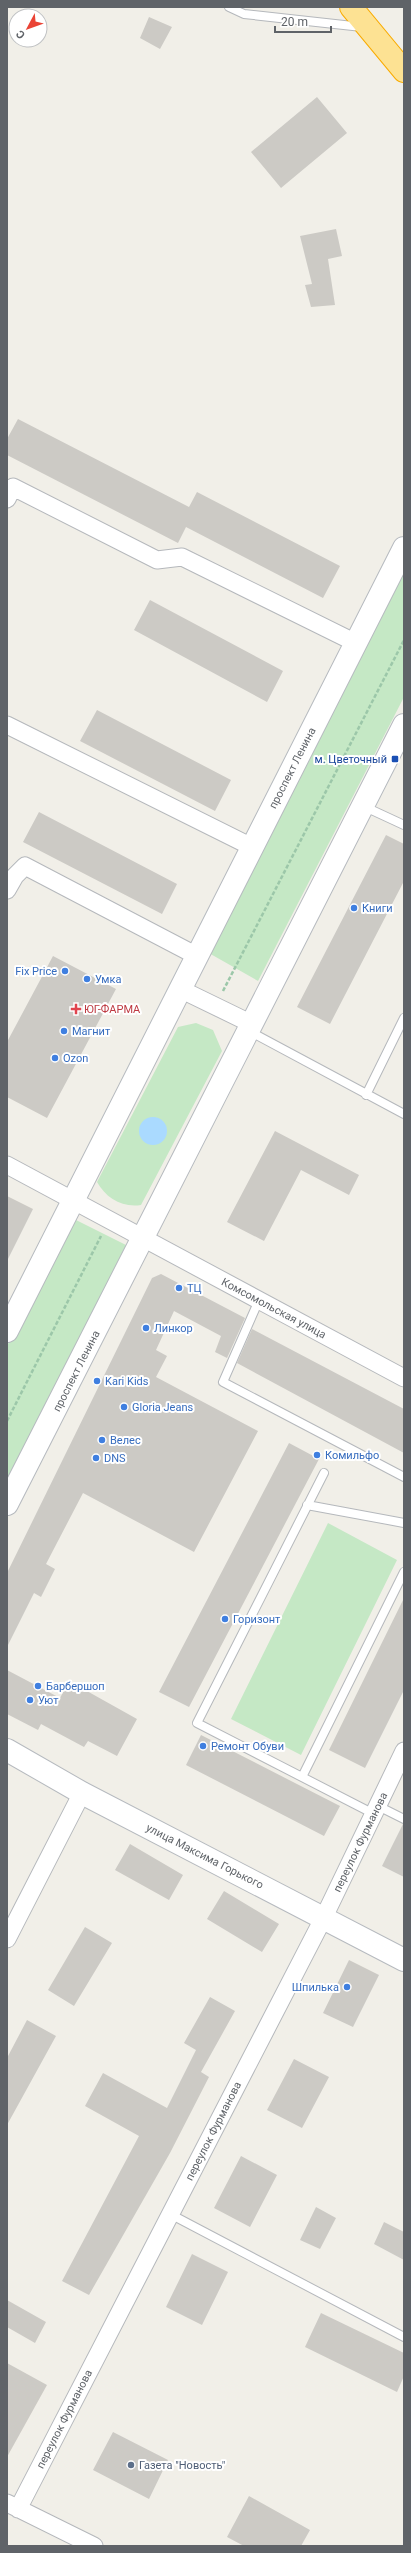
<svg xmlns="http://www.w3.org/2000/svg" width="411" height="2553" font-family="Roboto,sans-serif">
<rect width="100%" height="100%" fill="#f1efe8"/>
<path fill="#c5e8c5" d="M404,571v126l-146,284 -51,-29z
M196,1023l17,7 9,21 -81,154c-19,3 -35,-7 -44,-23l81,-155z
M72,1218l54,27 -119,237v-136z
M328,1523l69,37 -96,195 -70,-36z"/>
<path fill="#aadaff" d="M139 1131a14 14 0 1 1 28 0a14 14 0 1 1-28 0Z"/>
<path fill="#cccac5" d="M149,17l23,10 -12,22 -20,-11z
M317,97l30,36 -66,55 -30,-36z
M336,229l6,27 -14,3 7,46 -24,2 -6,-22 7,-1 -12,-48z
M18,419l171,88 8,-15 143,74 -17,32 -137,-71 -8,16 -171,-88v-16z
M150,600l133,71 -16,31 -133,-72z
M97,710l134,70 -16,31 -135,-70z
M39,812l138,72 -15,30 -139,-72z
M386,835l18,9v37l-74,143 -33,-17z
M53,956l63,33 -69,129 -40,-21v-55z
M275,1131l84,44 -10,20 -48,-25 -37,71 -37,-19z
M7,1196l26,13 -26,52z
M161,1274l84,44 -18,40 -12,-6 6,-16 -47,-25 -18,39 11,6 -11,21 102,54 -64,121 -111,-59 -37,71 9,5 -14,28 -7,-4 -27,54v-74l145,-295z
M252,1329l152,80v44l-167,-90z
M289,1443l30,16 -130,248 -30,-15z
M404,1598v92l-39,78 -36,-18z
M7,1670l53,28 9,-17 68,38 -20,37 -29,-15 -4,6 -43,-23 -3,6 -31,-16z
M201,1735l139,71 -16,30 -138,-71z
M403,1824h1v53l-22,-11z
M130,1844l53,31 -14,25 -54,-30z
M224,1891l55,33 -17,28 -55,-33z
M85,1927l27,16 -38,63 -26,-16z
M349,1960l30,15 -26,52 -30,-14z
M210,1997l25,14 -34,61 8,5 -39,76 -81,142 -27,-14 77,-145 -54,-30 18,-33 64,35 29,-58 -12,-7z
M27,2020l29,16 -49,89v-67z
M294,2059l35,18 -27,51 -35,-18z
M241,2156l36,19 -27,52 -36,-19z
M316,2207l20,11 -16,31 -20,-9z
M384,2222l20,10v28l-30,-16z
M192,2254l36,18 -26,53 -36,-18z
M7,2300l39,22 -11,21 -28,-16z
M321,2313l83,40v23l-7,16 -92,-45z
M7,2363l40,22 -40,72z
M113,2432l55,28 -19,39 -56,-29z
M249,2496l61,34 -9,16h-57l-17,-9z"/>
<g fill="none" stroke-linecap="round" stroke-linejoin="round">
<defs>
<path id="lane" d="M229,7l15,7 118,13
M363,806l41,19
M249,1031l155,83
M366,1095l38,-77
M259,1300l-36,82 181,95
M324,1473l-127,250 177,91
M307,1505l97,18
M302,1777l102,-205
M378,1806l26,13
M170,2214l234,123"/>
<path id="street" d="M7,499l6,-12 144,73 25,-3 174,86
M7,725l245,122
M7,890l8,-14 10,-10 172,90
M180,989l72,35
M7,1165l397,213
M7,1939l75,-146
M7,2503l87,43
M18,2509l306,-592 80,-166"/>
<path id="secondary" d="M7,1331l397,-783
M7,1504l397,-779
M7,1750l75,43 322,167"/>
<path id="highway" d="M351,7l53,64"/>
</defs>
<use href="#lane" stroke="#b5b8bc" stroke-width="10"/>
<use href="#street" stroke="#b5b8bc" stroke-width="19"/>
<use href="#secondary" stroke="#b6babf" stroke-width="24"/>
<use href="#highway" stroke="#f9ab00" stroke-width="24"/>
<path stroke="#9cc7a9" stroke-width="2.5" stroke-dasharray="4 2" stroke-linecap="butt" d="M223,991l181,-351
M7,1421l94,-185"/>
<use href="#lane" stroke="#fff" stroke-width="8"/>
<use href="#street" stroke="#fff" stroke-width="17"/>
<use href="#secondary" stroke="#fff" stroke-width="22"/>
<use href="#highway" stroke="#fde293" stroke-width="22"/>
</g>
<rect fill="#1a4fb4" stroke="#fff" stroke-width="1.5" x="391" y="755" width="8" height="8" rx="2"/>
<g fill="#3f7fe0" stroke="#fff" stroke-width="1.5">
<circle cx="354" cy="908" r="4"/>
<circle cx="65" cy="971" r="4"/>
<circle cx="87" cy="979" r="4"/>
<circle cx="64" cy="1031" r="4"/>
<circle cx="55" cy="1058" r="4"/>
<circle cx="179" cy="1288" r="4"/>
<circle cx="146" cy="1328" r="4"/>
<circle cx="97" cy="1381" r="4"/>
<circle cx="124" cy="1407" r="4"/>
<circle cx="102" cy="1440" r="4"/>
<circle cx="317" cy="1455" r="4"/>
<circle cx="96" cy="1458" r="4"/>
<circle cx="225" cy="1619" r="4"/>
<circle cx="38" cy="1686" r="4"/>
<circle cx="30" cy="1700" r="4"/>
<circle cx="203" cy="1746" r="4"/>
<circle cx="347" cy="1987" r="4"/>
</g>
<path fill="#e0444e" stroke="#fff" stroke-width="1.5" d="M74 1003h4v4h4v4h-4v4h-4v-4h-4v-4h4z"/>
<circle fill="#5c6f8a" stroke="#fff" stroke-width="1.5" cx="131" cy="2465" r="4"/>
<g text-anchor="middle" stroke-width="4" stroke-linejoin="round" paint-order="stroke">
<g font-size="11" fill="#164399" stroke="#fff" text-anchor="end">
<text x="387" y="763">м. Цветочный</text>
</g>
<g font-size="11" fill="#5f6368" stroke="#fff">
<text transform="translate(292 768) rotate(-63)" y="4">проспект Ленина</text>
<text transform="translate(274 1308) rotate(28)" y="4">Комсомольская улица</text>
<text transform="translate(76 1371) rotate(-63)" y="4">проспект Ленина</text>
<text transform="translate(360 1842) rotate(-64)" y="4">переулок Фурманова</text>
<text transform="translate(205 1856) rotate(27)" y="4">улица Максима Горького</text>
<text transform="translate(213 2131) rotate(-63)" y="4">переулок Фурманова</text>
<text transform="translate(64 2419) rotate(-63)" y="4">переулок Фурманова</text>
</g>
<g font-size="11" fill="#366cbe" stroke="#fff" text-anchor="start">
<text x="362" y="912">Книги</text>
<text x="57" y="975" text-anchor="end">Fix Price</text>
<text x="95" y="983">Умка</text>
<text x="72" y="1035">Магнит</text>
<text x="63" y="1062">Ozon</text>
<text x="187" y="1292">ТЦ</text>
<text x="154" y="1332">Линкор</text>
<text x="105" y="1385">Kari Kids</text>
<text x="132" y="1411">Gloria Jeans</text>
<text x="110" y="1444">Велес</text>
<text x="325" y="1459">Комильфо</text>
<text x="104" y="1462">DNS</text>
<text x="233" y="1623">Горизонт</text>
<text x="46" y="1690">Барбершоп</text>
<text x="38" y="1704">Уют</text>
<text x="211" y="1750">Ремонт Обуви</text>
<text x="339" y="1991" text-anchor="end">Шпилька</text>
</g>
<g font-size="11" fill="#be3a42" stroke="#fff" text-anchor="start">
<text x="84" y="1013">ЮГ-ФАРМА</text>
</g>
<g font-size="11" fill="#4e5e75" stroke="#fff" text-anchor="start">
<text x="139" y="2469">Газета "Новость"</text>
</g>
</g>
<rect width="411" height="2553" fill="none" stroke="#5f6368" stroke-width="16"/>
<g transform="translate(28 28) rotate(229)"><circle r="19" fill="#ffffff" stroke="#bfc1c3"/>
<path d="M0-3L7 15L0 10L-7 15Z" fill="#ea4335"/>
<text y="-6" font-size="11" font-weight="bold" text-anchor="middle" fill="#5f6368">С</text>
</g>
<path d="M275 26v6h56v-6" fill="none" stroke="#5f6368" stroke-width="2"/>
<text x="281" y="26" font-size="12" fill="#5f6368" stroke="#ffffff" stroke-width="3" paint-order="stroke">20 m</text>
</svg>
